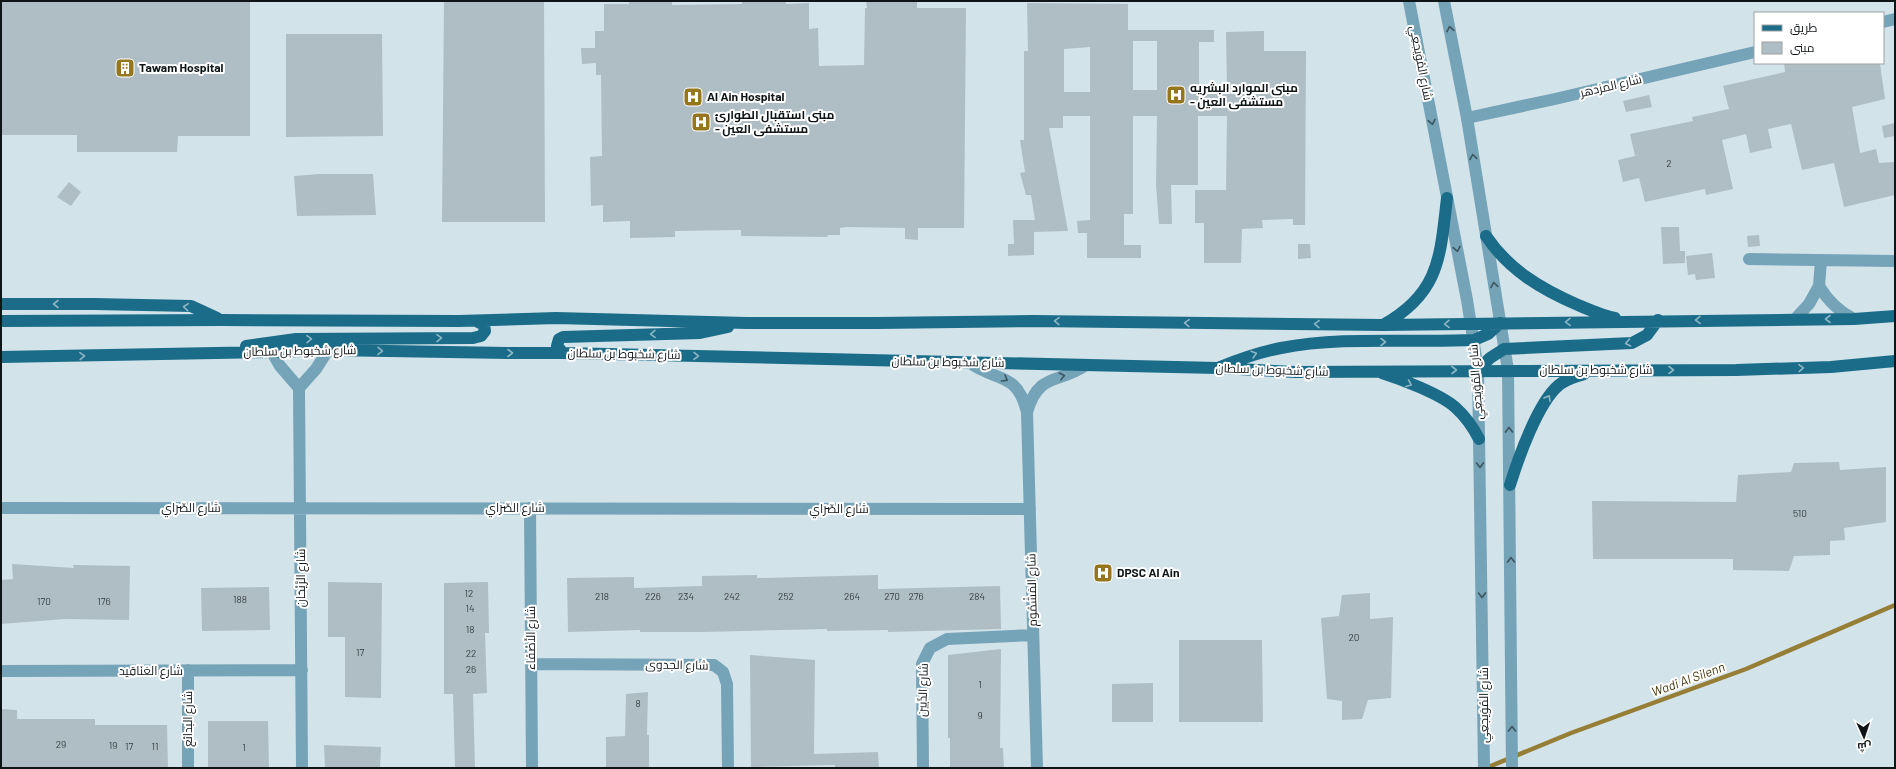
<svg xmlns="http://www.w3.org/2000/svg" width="1896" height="769" font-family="Barlow,Cairo,sans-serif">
<rect width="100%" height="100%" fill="#d3e3ea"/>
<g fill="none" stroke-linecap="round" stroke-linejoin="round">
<path stroke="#977e36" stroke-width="4.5" d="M1486,768l85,-35 175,-64 149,-64"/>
</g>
<path fill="#afbec5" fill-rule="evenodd" d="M1,1h249v135h-72l-1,16h-100v-17h-76z
M532,1h12l1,221h-103l2,-220z
M629,1h43v4l70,-1v-3h44v3l23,-1v26l9,-1 1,38 45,-1 1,-57h2l-1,-7h51v7h49l-2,220h-46v12l-13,-1v-11l-58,-1 -7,1v7h-13l1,2 -87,-1v-6l-66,1v6l-45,1v-17l-27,1v-17l-12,1 -1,-49 12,-1 -1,-81h-5v-12l-14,1 -1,-16h14v-17h9v-27h25z
M1027,3l101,1v26h86v12h-15v48h28l-1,-58 38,-1v20h42l-1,174h-12v-6l-31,1 1,8 -21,1 -1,34h-37v-40h-9v-33h31l1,-74h-29v69h-27l1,39h-13l-3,-39 1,-69h-24v98h-9v31h17v13h-54v-25h-9l-1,-12 13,-1v-104h-27v12h-14l19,103 -34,1v23l-26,1v-12h6l-1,-24h22l-4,-25h-5l-6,-22 5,-1 -5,-32h4v-89h4zM1133,41h24v49h-24zM1090,47v45h-26v-43z
M286,34h96l1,102 -97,1z
M1784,63l96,1 5,35 -33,8 8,46 16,-4 3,14 16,-1v33l-51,12 -10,-44 -32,7 -11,-46 -23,5 4,19 -22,5 -4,-19 -24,6 11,49 -27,6 -1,-6 -60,13 -6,-24 -16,4 -5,-22 17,-4 -5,-22 63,-13 -1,-4 37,-8 -6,-23 62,-14z
M1649,95l3,12 -26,5 -3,-11z
M1895,123v13l-11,2 -2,-12z
M319,174h54l3,41 -79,1 -3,-40z
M69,182l12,10 -10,14 -14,-9z
M1661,227h18l1,24h5v12l-22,1z
M1759,235l1,11 -12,1 -1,-11z
M1298,244h12l1,14 -13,1z
M1712,253l3,25 -19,2 -1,-6 -7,1 -2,-19z
M1839,462l1,8 46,-3v55l-42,6 1,12 -15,1v14l-36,1 -5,15 -56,-1v-11h-140l-1,-58 144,1 2,-27 53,-3 3,-9z
M12,564l62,4 -1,-3 57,1 -1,54 -64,-1 -64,5v-44l12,-1z
M757,575v3l121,-3v14l122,-3 1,43 -113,3v-2l-61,1v-2l-124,3h-63v-2l-72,2 -1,-54 67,-1v11l68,-2v-10z
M328,582l54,1 -1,115 -36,-1v-60h-17z
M488,582l1,51h-4l2,60 -14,1 2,74h-20l-2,-74h-9v-111z
M269,587l1,43 -68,1 -1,-43z
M1370,593v26l23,-2 -2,81 -23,2 -6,19 -20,1v-19l-15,-2 -6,-81 18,-2 3,-21z
M1179,640h83l1,82h-84z
M1001,649l-1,99h3l1,20h-54v-30h-2v-83z
M750,655l65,5 -1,94 64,-2 1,16h-44v-3l-84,2z
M1153,683v39h-41v-38z
M648,692l-1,43h2v33h-43v-31l19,-1 1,-42z
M1,709l16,1v9h78v6h72l1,43h-167z
M208,721h60l1,47h-61z
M324,745l57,2 -1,21h-55z"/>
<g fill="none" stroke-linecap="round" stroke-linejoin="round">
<path stroke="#75a3b7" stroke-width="12" d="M1883,22l12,-3
M1467,118l88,-19 200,-47
M1749,259l146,2
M1819,286c9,15 19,25 35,33
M1795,319l14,-15 10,-18 2,-25
M272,352l8,14 19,22 3,380
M970,363c26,19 47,8 57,49l10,356
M299,388l17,-19 12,-19
M1027,412c12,-41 33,-28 59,-47
M1,508l1029,1
M530,508l2,260
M531,664l183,1 9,7 4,12 1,84
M188,670v98
M1,671l301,-1
M923,768l-1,-104 8,-16 17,-9 86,-4"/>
<path stroke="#75a3b7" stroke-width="12" d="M1409,1l58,299 11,70 6,398
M1444,1l23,117 41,252 4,398"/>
<path stroke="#1b6c89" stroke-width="12" d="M1486,236c23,34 55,53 92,69 12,5 25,11 37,13
M1,304h93l97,2 26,12
M1,321l221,-1 237,1 97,-3 191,5h130l156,-2 350,4 471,-6 41,-3
M1383,325c57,-32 57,-68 64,-127
M246,346l50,-7 177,-1 8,-2 4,-5 -1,-6 -8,-4
M563,353l-6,-7 2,-7 4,-2 137,-4 28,-6
M1,357l271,-5 56,-2 180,3h55l655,15 77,4 441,-2 95,-3 64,-6
M1220,367c20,-8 40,-15 61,-19 61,-12 130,-5 193,-8l14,-6 12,-11
M1478,370l12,-12 14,-9 128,-6 15,-8 11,-15
M1382,373c19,6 58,21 73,34 10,9 18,20 24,32
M1510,485c8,-26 28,-83 49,-100 7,-6 16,-8 25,-11"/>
</g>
<defs><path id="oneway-chevron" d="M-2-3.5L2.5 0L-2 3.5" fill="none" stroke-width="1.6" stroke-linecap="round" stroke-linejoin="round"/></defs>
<g stroke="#3d555f">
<use href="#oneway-chevron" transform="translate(1450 29) rotate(-101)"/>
<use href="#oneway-chevron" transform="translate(1432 122) rotate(79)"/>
<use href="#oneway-chevron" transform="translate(1473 157) rotate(-99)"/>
<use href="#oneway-chevron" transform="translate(1457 249) rotate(79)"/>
<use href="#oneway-chevron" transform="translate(1494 285) rotate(-99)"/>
<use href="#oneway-chevron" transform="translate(1062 376) rotate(-14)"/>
<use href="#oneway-chevron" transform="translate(1005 379) rotate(30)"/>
<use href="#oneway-chevron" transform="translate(1509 430) rotate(-91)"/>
<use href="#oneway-chevron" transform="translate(1480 465) rotate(89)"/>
<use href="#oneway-chevron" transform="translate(1511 560) rotate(-91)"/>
<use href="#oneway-chevron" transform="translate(1482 595) rotate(89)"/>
<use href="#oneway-chevron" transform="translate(1512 729) rotate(-90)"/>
</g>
<g stroke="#8db6c4">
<use href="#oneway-chevron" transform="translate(56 304) rotate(180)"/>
<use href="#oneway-chevron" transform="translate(186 307) rotate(-175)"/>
<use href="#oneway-chevron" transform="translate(1828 319) rotate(180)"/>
<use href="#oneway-chevron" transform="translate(1698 320) rotate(179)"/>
<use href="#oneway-chevron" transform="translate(1057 321) rotate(-179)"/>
<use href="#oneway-chevron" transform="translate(1568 322) rotate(179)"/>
<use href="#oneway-chevron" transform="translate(1187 323) rotate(-179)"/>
<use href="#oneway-chevron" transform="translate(1317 324) rotate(-179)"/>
<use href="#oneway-chevron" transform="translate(1447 324) rotate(179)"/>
<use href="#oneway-chevron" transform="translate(653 334) rotate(179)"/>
<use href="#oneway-chevron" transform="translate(439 338) rotate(-1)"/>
<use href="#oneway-chevron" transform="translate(309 339) rotate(-1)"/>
<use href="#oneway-chevron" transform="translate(1383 342)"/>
<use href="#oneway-chevron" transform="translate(1628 343) rotate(169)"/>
<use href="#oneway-chevron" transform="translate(380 351) rotate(1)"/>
<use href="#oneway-chevron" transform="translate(510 353)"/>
<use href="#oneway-chevron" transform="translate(1254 354) rotate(-17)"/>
<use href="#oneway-chevron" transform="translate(82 356) rotate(-2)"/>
<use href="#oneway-chevron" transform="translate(696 356) rotate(1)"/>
<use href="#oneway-chevron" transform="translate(1801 368) rotate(-2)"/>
<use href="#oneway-chevron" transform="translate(1454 370)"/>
<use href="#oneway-chevron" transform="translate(1671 370)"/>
<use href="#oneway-chevron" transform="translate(1409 384) rotate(23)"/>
<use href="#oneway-chevron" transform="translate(1548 398) rotate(-60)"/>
</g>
<defs>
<symbol id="building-square" viewBox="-11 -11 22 22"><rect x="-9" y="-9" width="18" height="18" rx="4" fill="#95761e" stroke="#fff"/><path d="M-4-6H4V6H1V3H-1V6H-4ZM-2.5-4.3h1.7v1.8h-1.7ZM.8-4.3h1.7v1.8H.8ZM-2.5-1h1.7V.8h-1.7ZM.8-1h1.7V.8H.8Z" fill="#fff"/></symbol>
<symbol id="hospital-square" viewBox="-11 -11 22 22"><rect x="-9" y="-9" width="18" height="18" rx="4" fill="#95761e" stroke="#fff"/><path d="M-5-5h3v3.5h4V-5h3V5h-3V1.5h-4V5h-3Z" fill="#fff"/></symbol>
</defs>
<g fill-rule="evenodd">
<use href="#building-square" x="114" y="57" width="22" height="22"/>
<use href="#hospital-square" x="1165" y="84" width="22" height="22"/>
<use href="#hospital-square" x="682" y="86" width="22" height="22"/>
<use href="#hospital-square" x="690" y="111" width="22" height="22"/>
<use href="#hospital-square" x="1092" y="562" width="22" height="22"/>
</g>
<g text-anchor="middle" stroke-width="4" stroke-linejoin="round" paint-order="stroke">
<g font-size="10" fill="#373f42">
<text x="1669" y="167">2</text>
<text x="1800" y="517">510</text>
<text x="469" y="597">12</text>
<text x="602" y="600">218</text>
<text x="653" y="600">226</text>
<text x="686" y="600">234</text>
<text x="732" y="600">242</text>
<text x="786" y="600">252</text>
<text x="852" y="600">264</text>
<text x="892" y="600">270</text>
<text x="916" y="600">276</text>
<text x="977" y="600">284</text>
<text x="240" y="603">188</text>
<text x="44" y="605">170</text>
<text x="104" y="605">176</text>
<text x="470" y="612">14</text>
<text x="470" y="633">18</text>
<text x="1354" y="641">20</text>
<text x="360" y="656">17</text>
<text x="471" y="657">22</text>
<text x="471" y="673">26</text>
<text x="980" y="688">1</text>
<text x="638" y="707">8</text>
<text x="980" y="719">9</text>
<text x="61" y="748">29</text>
<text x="113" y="749">19</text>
<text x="129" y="750">17</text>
<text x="155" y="750">11</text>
<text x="244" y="751">1</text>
</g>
<g font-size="12" fill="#0f1517" stroke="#fff">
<text transform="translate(1421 63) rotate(79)" y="4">شارع المُوَيجعِي</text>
<text transform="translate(1611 86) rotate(-13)" y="4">شارع المزدهر</text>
<text transform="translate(300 351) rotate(-1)" y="4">شارع شخبوط بن سلطان</text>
<text transform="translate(624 354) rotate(1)" y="4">شارع شخبوط بن سلطان</text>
<text transform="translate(948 362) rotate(1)" y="4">شارع شخبوط بن سلطان</text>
<text transform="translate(1272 370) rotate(2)" y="4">شارع شخبوط بن سلطان</text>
<text x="1596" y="374">شارع شخبوط بن سلطان</text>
<text transform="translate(1476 382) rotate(-94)" y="4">شارع المُوَيجعِي</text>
<text x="191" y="512">شارع الصِّرَاي</text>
<text x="515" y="512">شارع الصِّرَاي</text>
<text x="839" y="513">شارع الصِّرَاي</text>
<text transform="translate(301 578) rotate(-90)" y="4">شارع الرَّيْحَان</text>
<text transform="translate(1032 590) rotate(-91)" y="4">شارع المَشْمُوم</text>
<text transform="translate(531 638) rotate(-90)" y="4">شارع الأَصْفَاء</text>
<text transform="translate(677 665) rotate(1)" y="4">شارع الجدوى</text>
<text x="151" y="675">شارع العَنَاقِيد</text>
<text transform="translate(923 690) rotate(-88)" y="4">شارع الدِّيين</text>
<text transform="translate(1484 705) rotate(-90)" y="4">شارع المُوَيجعِي</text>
<text transform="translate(188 719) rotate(-90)" y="4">شارع البدائع</text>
</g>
<g font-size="12" font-weight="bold" fill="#0f1517" stroke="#fff" text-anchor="start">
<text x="139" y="72">Tawam Hospital</text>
<text x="1190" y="92">مبنى الموارد البشريه<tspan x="1190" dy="14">- مستشفى العين</tspan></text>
<text x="707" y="101">Al Ain Hospital</text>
<text x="715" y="119">مبنى استقبال الطوارئ<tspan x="715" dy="14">- مستشفى العين</tspan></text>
<text x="1117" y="577">DPSC Al Ain</text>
</g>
<g font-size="13" font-style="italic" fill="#48390d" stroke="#fff">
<text transform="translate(1688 679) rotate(-20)" y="5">Wadi Al Silenn</text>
</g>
</g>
<rect width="1896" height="769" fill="none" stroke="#0f1517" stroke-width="4"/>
<rect x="1754" y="12" width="130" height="52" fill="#ffffff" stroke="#9fa1a2"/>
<rect x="1762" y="25" width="20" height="6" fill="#1b6c89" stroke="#9fa1a2"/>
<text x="1790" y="32" font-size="12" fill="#0f1517">طريق</text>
<rect x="1762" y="42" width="20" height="12" fill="#afbec5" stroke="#9fa1a2"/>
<text x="1790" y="52" font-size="12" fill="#0f1517">مبنى</text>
<g transform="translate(1864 737) rotate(177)" stroke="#ffffff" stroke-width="3" paint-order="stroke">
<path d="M0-3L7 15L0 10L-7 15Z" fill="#0f1517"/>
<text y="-6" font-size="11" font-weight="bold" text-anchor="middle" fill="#0f1517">ش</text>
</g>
</svg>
